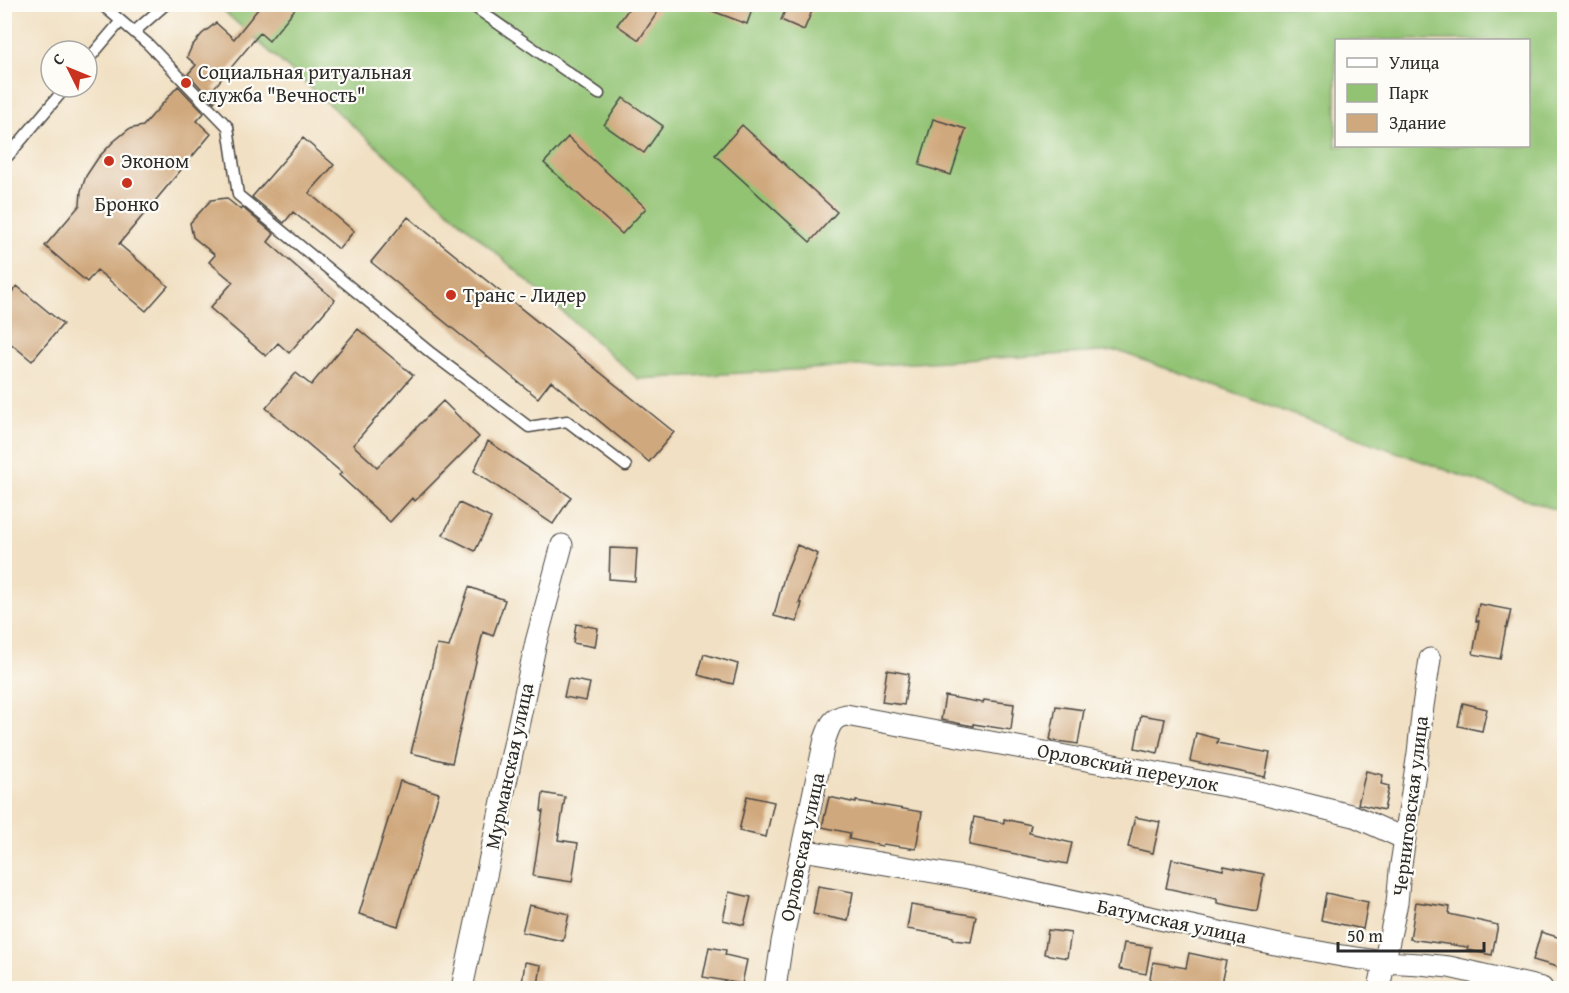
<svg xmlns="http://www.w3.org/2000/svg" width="1569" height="993" font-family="'Gentium Book Plus',serif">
<rect width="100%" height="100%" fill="#fdfcf7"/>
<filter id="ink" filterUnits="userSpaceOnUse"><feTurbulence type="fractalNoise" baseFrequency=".0167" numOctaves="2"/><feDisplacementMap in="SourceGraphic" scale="12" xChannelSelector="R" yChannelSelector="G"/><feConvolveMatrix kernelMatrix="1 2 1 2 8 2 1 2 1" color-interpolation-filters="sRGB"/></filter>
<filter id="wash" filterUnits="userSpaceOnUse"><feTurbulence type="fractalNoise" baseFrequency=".008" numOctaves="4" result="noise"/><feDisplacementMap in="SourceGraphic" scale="24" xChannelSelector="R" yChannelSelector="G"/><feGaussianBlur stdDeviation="1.35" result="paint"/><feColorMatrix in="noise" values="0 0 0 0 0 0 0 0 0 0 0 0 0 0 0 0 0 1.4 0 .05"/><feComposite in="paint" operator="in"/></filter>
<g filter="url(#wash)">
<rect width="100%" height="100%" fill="#f1e0c3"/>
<path fill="#92c373" stroke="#5e774f" stroke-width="1.5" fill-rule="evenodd" d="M217,5h1347v508l-446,-162 -480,28zM1336,40h192v106h-192z"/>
<g id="blocks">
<path fill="#d0a87d" d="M262,4h37l-30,37 -9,-8 -47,56 7,5 -6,8 -26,-28 8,-9 -9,-8 5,-11 10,-12 14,-11 18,16z
M632,4h31l-24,36 -22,-15z
M700,4h54l-7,20 -48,-18z
M788,4h27l-11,26 -23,-10z
M178,86l26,27 -7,8 14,13 -92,110 49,42 -22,25 -49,-41 -10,12 -42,-36 35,-41 1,-14 5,-15 12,-18 15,-16 16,-13 14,-3z
M623,98l40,28 -19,27 -40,-28z
M933,119l33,10 -15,46 -32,-10z
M742,125l95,87 -27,30 -95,-87z
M568,137l78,71 -24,26 -78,-71z
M303,138l31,27 -25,28 45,38 -15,18 -46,-37 -9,11 -32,-26z
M226,198l15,12 2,-2 31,26 -6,8 67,58 -46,53 -11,-10 -12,13 -56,-48 23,-26 -24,-20 6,-7 -22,-18 -3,-14 21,-23z
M408,217l266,215 -25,30 -98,-81 -13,17 -167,-136z
M17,286l46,38 -31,37 -28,-23v-37z
M358,329l55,46 -60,70 24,22 66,-66 36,36 -64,64 -3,-3 -22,24 -51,-47 3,-2 -76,-65 30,-35 15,12z
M488,441l83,56 -18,27 -79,-53z
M459,503l32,15 -16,33 -32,-16z
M797,545l21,9 -19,49h3l-5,19 -23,-6 10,-39z
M610,548l27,1 -2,32 -26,-2z
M469,587l36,13 -12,36 -10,-4 -31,131 -41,-10 26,-108 12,2z
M1479,604l32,6 -4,17h-1l-6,32 -27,-5 6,-33h-3z
M576,624l22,4 -3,19 -22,-4z
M704,654l34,10 -5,20 -35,-9z
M887,670l22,4 -5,31 -22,-3z
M568,679l22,4 -4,18 -22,-4z
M945,696l38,7 1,-3 30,4 -3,26 -38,-6v2l-32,-6z
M1463,703l24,6 -5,22 -24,-5z
M1056,706l28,4 -6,34 -28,-4z
M1141,715l24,4 -7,34 -23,-5z
M1196,733l22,6 -1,4 53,10 -5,24 -75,-16z
M1366,771l17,4 -2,9 8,2 -5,24 -26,-6z
M400,781l39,12 -41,133 -39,-12z
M543,793l22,4 -7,43 20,3 -6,39 -39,-6 10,-65h-2z
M747,796l27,6 -8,35 -27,-6z
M829,797l27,6v-2l66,11 -6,37 -33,-5 -1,2 -33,-7 1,-6 -28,-6z
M974,817l30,6v-4l27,6 -2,8 43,10 -5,21 -98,-19z
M1135,817l25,5 -7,31 -25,-6z
M1172,859l51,11 1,-4 40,8 -7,37 -40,-8v-4l-51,-11z
M818,886l35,6 -5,29 -35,-7z
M729,892l22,5 -7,28 -21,-5z
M1326,893l42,9 -5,27 -42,-9z
M1416,902l34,5 -1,7 49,11 -6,30 -25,-5 1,-3 -58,-8z
M529,905l40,9 -6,27 -41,-9z
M911,905l65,11 -5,26 -18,-2v-3l-46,-8z
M1048,930l23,3 -4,25 -23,-4z
M1541,932l23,7v30l-31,-9z
M1124,943l27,4 -5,27 -27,-5z
M709,947l17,3 -1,5 22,5 -5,24 -39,-7z
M1189,953l37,8 -6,27h-11l-37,-7 -1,7h-23l5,-26 33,6z
M525,962l16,3 -3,21 -16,-2z"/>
</g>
</g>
<g filter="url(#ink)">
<use href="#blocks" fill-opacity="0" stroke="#494642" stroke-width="1.5"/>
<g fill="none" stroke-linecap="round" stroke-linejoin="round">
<defs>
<path id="service" d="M101,4l47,40 80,83 10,68 193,158 98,74 38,-6 59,45
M470,4l129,90
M134,32l32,-28
M87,61l34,-40
M8,156l58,-69"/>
<path id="minor" d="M802,850l167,28 306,66 67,12 42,6 36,2 29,3 93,21
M462,988l74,-346 26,-97
M775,988l7,-46 43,-203c5,-13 6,-21 21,-24l412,77 96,24 51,23
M1379,988l18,-85 3,-32 18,-118 5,-47 7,-47"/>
</defs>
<use href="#service" stroke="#494642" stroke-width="13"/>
<use href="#minor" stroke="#494642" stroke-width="23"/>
<use href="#service" stroke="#fff" stroke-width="10"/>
<use href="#minor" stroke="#fff" stroke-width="21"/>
</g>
</g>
<g fill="#c8321e" stroke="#fdfcf7" stroke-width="2">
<circle cx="186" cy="83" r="6"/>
<circle cx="109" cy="161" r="6"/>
<circle cx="127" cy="183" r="6"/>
<circle cx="451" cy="295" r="6"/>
</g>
<g text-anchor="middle" stroke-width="4.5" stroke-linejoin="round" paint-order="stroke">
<g font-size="20" fill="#2b2b2b" stroke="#fdfcf7" text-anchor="start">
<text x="198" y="79">Социальная ритуальная<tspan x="198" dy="23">служба "Вечность"</tspan></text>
<text x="121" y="168">Эконом</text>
<text x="127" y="211" text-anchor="middle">Бронко</text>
<text x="463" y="302">Транс - Лидер</text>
</g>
<g font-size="20" fill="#2b2b2b" stroke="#fdfcf7">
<text transform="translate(509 766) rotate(-78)" y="7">Мурманская улица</text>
<text transform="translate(1128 767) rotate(11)" y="7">Орловский переулок</text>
<text transform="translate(1410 806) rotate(-83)" y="7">Черниговская улица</text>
<text transform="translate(802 847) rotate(-78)" y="7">Орловская улица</text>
<text transform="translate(1172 921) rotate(12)" y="7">Батумская улица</text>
</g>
</g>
<rect width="1569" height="993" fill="none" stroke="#fdfcf7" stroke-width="24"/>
<rect x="1335" y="39" width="195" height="108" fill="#fdfcf7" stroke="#a9a8a5" stroke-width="1.5"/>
<rect x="1347" y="58" width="30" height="9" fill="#ffffff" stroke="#a9a8a5" stroke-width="1.5"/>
<text x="1389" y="69" font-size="18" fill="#2b2b2b">Улица</text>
<rect x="1347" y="84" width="30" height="18" fill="#92c373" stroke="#a9a8a5" stroke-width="1.5"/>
<text x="1389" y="99" font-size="18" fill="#2b2b2b">Парк</text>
<rect x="1347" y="114" width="30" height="18" fill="#d0a87d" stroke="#a9a8a5" stroke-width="1.5"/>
<text x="1389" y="129" font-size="18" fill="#2b2b2b">Здание</text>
<g transform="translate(69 69) rotate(313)"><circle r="28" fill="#fdfcf7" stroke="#a9a8a5" stroke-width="1.5"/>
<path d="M0-4.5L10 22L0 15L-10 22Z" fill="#c8321e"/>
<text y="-9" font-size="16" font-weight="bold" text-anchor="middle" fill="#2b2b2b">С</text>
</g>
<path d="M1338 942v9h146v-9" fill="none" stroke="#2b2b2b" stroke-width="3"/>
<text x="1347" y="942" font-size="18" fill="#2b2b2b" stroke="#fdfcf7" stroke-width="4.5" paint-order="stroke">50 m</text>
</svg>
